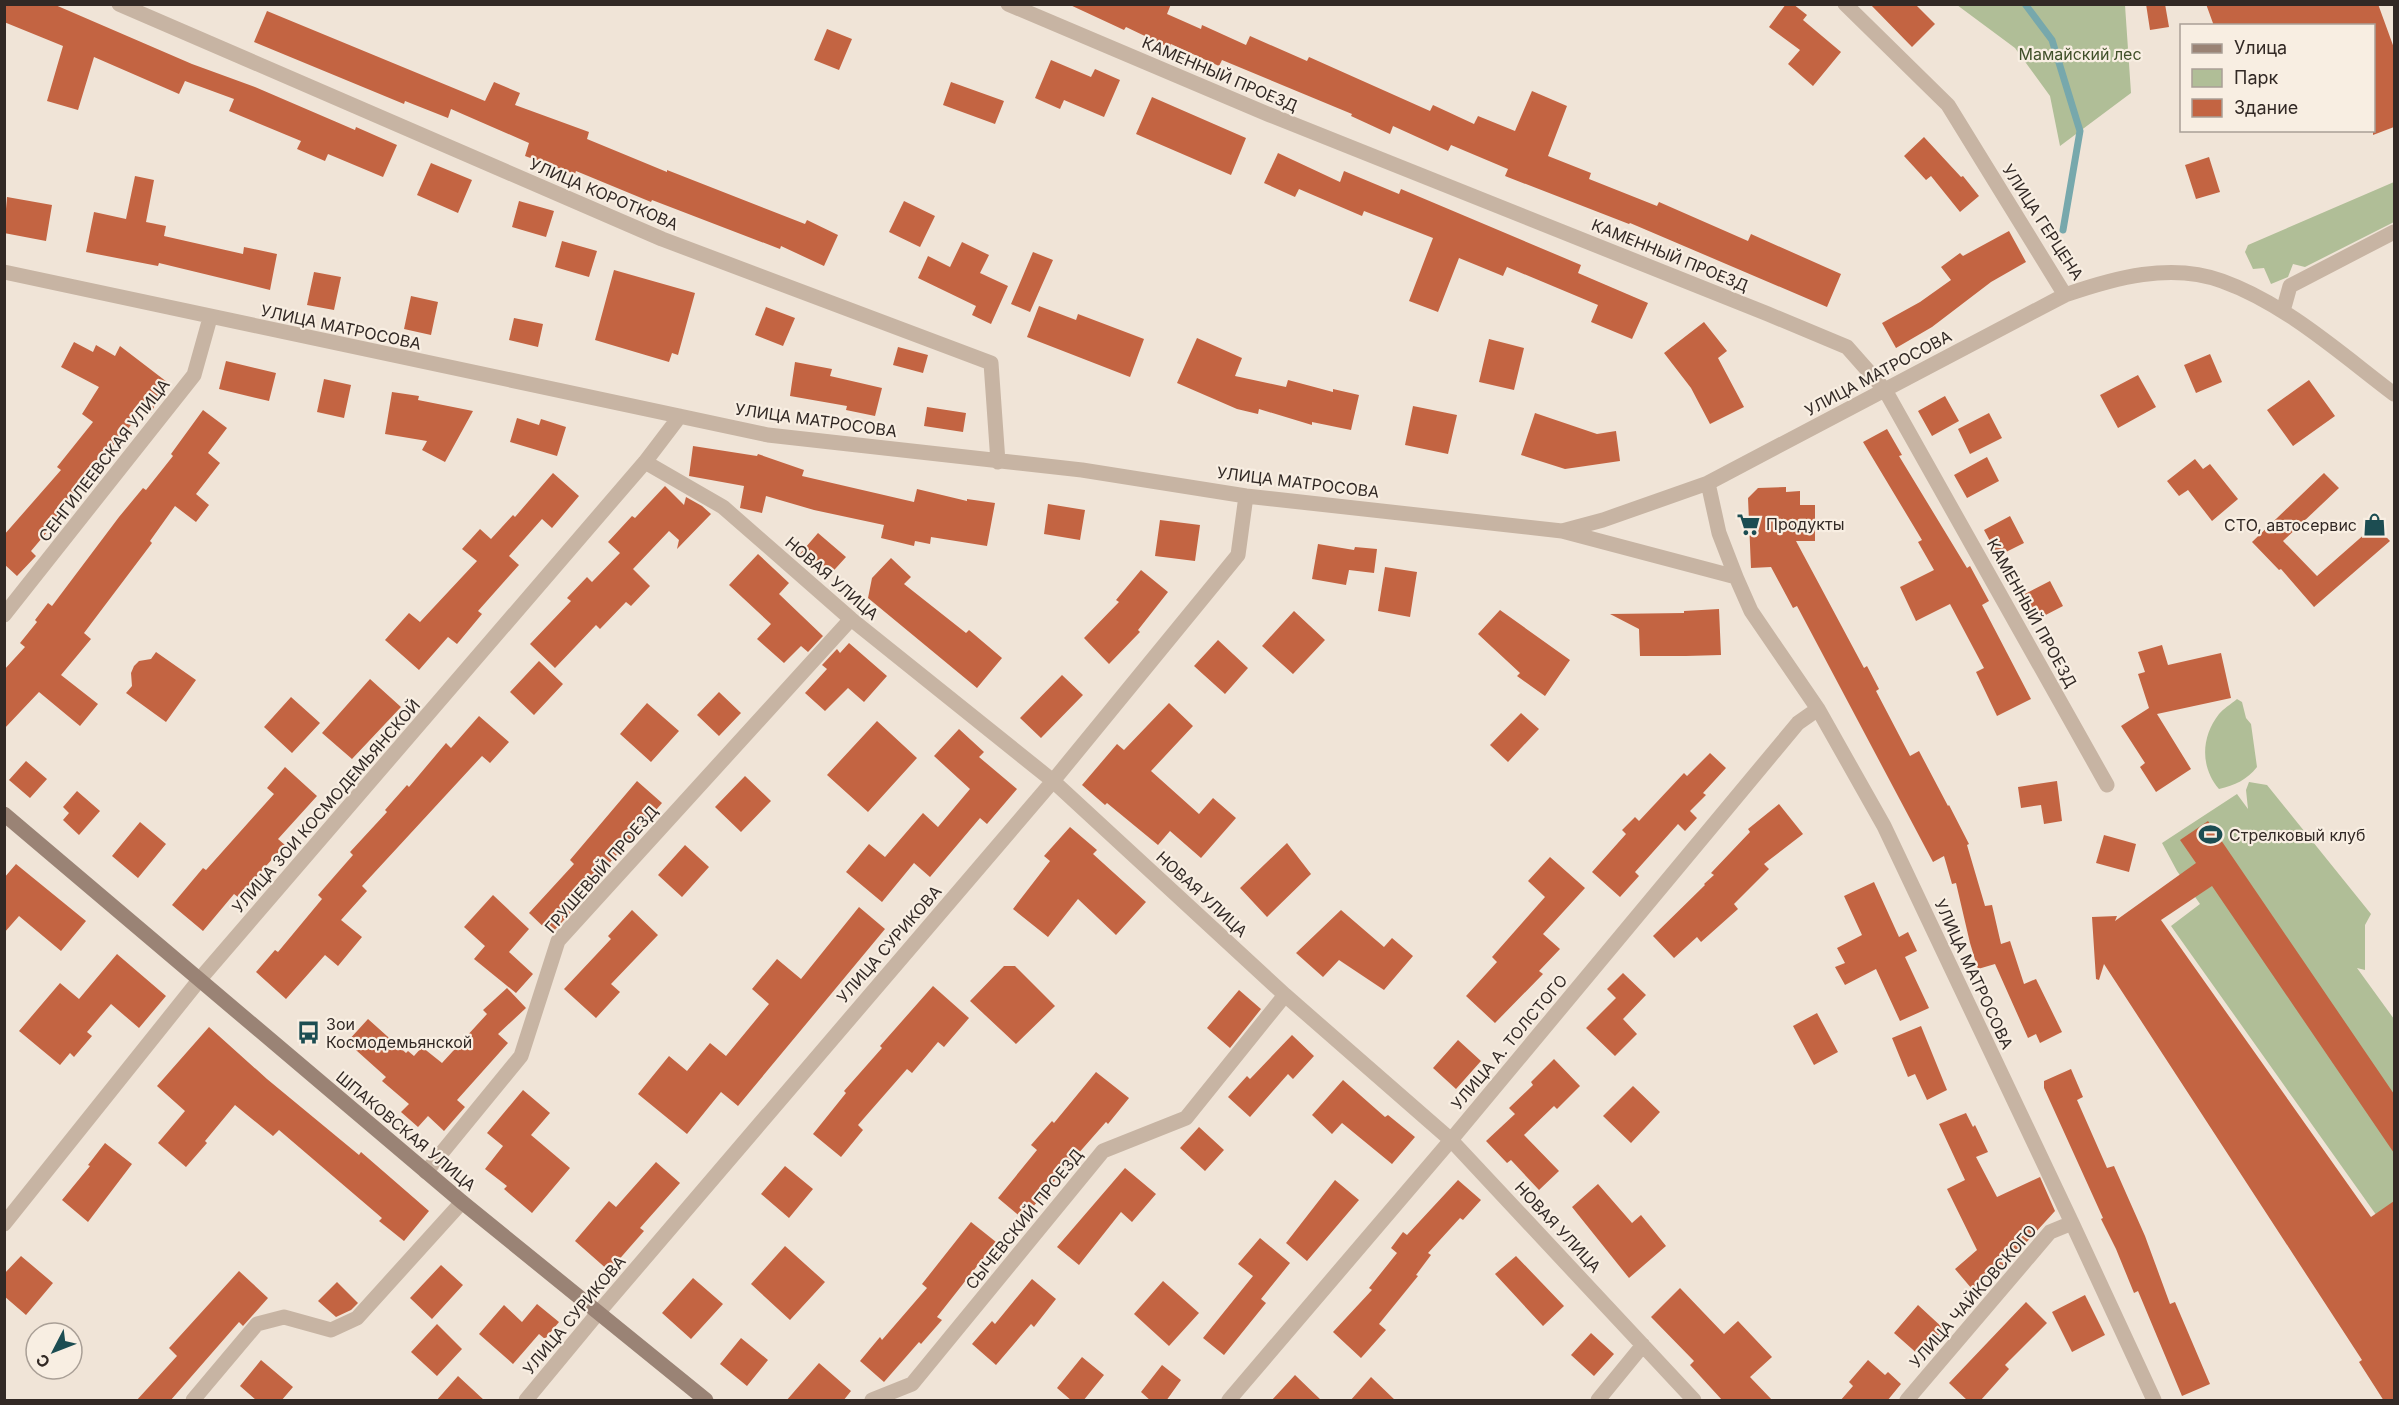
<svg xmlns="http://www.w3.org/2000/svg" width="2399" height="1405" font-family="Inter,sans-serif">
<rect width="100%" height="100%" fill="#f0e4d7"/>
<path fill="#b0be97" d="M1957,5h168l6,88 -71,53 -10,-50 -35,-48z
M2394,182v40l-89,45 -12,-3 -5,13 -17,7 -7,-16 -11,1 -8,-17 3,-7z
M2237,699l5,3 4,16 5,6 6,43c-10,13 -22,18 -38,22 -19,-22 -18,-52 0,-75 4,-5 12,-10 18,-15z
M2249,782l18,3 104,129 -6,11v45l-8,-2 37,51v221l-223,-314 29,-22 -23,-33 -15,-28 75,-49 11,15 -2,-19z"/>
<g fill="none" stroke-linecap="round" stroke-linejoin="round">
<path stroke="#77a8ac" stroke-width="7" d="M2025,4l27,36 28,91 -17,99"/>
</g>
<path fill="#c36442" d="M4,4h49l139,60 63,23 100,43 1,-3 41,18 -14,32 -55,-23 -3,7 -28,-12 4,-8 -72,-30 5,-12 -49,-18 -6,13 -85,-37 -16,53 -31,-9 16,-55 -59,-24z
M1068,4h103l-4,10 34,15 1,-4 44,20 4,-9 57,25 2,-4 121,54 3,-6 41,19 4,-8 37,15 17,-40 35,15 -19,50 43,17 -2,6 68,27 2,-4 89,39 3,-7 90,40 -14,33 -197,-84 -1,1 -124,-48 3,-7 -57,-24 -3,6 -55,-25 -3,8 -39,-18 1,-2 -130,-54 -3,6 -48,-22 -1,4 -44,-21 -2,3z
M1786,4h7l14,11 -4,5 38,32 -28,34 -25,-22 12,-14 -31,-23z
M1870,4h45l20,20 -23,23z
M2146,4h19l4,23 -19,3z
M2206,4h172l16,44v79l-21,8v-109h-159z
M267,11l218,90 9,-19 26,11 -5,12 74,27 -2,7 80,33v-2l138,54 2,-4 31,15 -14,31 -43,-20 -1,3 -128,-49 -1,2 -75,-31 -1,3 -50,-18 4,-13 -78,-34 -3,9 -43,-17 -1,3 -150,-62z
M827,29l25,10 -13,31 -25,-10z
M1051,60l40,17 4,-8 25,11 -16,37 -40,-17 -4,9 -25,-11z
M951,82l53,19 -9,23 -52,-19z
M1152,97l94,41 -15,37 -95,-41z
M1924,137l37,40 2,-1 16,20 -19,16 -29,-36 -5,4 -22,-24z
M1278,153l62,29 4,-11 55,23 2,-5 180,76 -3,8 70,30 -16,36 -41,-17 7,-17 -91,-38 -4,9 -44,-18 -21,54 -29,-11 24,-63 -69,-27 -2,5 -63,-27 -4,8 -31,-14z
M2209,157l11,35 -24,7 -11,-34z
M431,163l41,17 -14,33 -41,-18z
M135,176l19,4 -8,42 20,4 -2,10 79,18 1,-7 33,7 -7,36 -111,-27 -1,3 -72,-14 8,-40 32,7z
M7,197l45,8 -6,36 -42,-8z
M519,201l35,10 -8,26 -34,-10z
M904,201l31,15 -15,31 -31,-15z
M2009,231l17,31 -35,20 -59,45 -36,21 -14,-25 38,-21 31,-22 -10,-13 19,-14 3,3z
M562,241l35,10 -8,26 -34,-10z
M962,242l27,13 -9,18 28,13 -17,38 -19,-9 4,-9 -58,-28 10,-22 22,11z
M1033,252l20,8 -23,52 -19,-8z
M614,270l81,23 -17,62 -6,-2 -3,9 -74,-22z
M314,272l27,5 -7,33 -27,-5z
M411,296l27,6 -7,33 -27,-6z
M1039,306l37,14 2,-6 66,25 -14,38 -103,-40z
M766,307l29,11 -12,28 -28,-11z
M514,318l29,6 -5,23 -29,-7z
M1704,322l23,29 -9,7 26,49 -34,17 -19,-36 -27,-35z
M1197,338l45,20 -7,18 51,11 2,-7 45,12v-3l26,6 -8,35 -39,-8v3l-53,-16 -1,5 -21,-5 -60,-26z
M1489,339l35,9 -10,42 -35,-8z
M74,342l19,10 3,-7 19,11 5,-10 47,36 -16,31 -10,-4 -20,31 -3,-1 -57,70 3,3 -33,39 5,5 -19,20 -13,-12v-29l57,-65 -4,-3 36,-45 -11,-8 17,-27 -38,-20z
M898,347l30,8 -5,18 -30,-8z
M2210,354l12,28 -26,11 -12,-28z
M226,361l50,12 -7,28 -50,-12z
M795,362l37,7 -2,7 52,12 -7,28 -29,-6 1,-4 -57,-10z
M2138,375l18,32 -38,21 -18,-33z
M324,379l27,6 -7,33 -27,-6z
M2309,380l26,36 -42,30 -26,-36z
M392,392l27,4 -1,4 55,11 -28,51 -23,-12 5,-9 -42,-7z
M1945,396l14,25 -27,15 -14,-25z
M1413,406l44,9 -9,39 -43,-9z
M927,407l39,6 -3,19 -39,-6z
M203,410l24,18 -19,25 12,10 -24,31 13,11 -13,17 -21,-16 -25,35 2,2 -68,90 7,6 -30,36 37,29 -18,22 -41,-34 -35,37v-59l21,-23 -5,-4 17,-21 -2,-2 13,-17 4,3 67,-89 24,-29 3,2 27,-34 -2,-2z
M1535,413l62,21 19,-3 4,30 -55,8 -44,-14z
M1989,413l13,25 -32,16 -12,-25z
M517,418l22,7 2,-6 25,8 -9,29 -47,-14z
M1887,429l15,26 -3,1 68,112 3,-2 19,35 -7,4 49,94 -34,17 -21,-44 8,-4 -34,-64 -34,17 -16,-34 34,-17 -16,-28 4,-2 -59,-98z
M693,446l64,10 1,-2 46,16 -2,6 112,26 3,-13 50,12v-2l28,4 -8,43 -56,-9 -1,7 -15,-3 -1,5 -33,-8 3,-13 -70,-15 -48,-14 -4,17 -22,-5 4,-22 -55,-10z
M1987,457l12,24 -32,17 -13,-23z
M2195,459l8,10 7,-5 28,35 -26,22 -24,-31 -9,6 -12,-15z
M553,473l26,23 -27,32 -10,-9 -33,37 10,9 -41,46 4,3 -25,30 -9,-7 -29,33 -34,-30 24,-27 11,9 57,-61 -15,-12 18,-20 11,10 22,-24 2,2z
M2324,473l15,15 -56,53 34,35 58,-51 15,16 -76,66 -33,-38 -2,1 -27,-28z
M665,486l19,19 2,-8 16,9 9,8 -34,35 2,-9 -10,-9 -36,38 17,17 -19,20 -5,-4 -26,27 -4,-4 -41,43 -25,-24 41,-43 -4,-3 20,-21 5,5 28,-29 -12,-11 24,-26 3,2z
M1786,487v5l14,-1v14h15v36h-19l68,127 3,-2 12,23 -3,2 34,65 9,-5 29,55 1,-1 20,39 -2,1 18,61 7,-1 9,39 9,-3 14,43 12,-5 26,53 -22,11 -4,-9 -8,4 -33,-74 -17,5 -8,-26 -14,-60 -4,1 -8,-28 -11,6 -136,-256 -4,2 -22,-41 -20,1 -3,-70 10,-10z
M1048,504l37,6 -5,30 -36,-6z
M2010,516l14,27 -26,13 -14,-26z
M1160,520l40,5 -5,36 -40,-5z
M818,533l28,24 -20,22 -27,-24z
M1318,544l36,6 1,-3 22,2 -3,24 -25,-3 -3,15 -34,-6z
M758,554l31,29 -10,11 44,42 -15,16 -7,-6 -17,17 -27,-24 14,-15 -42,-39z
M891,558l20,19 -7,7 62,49 3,-3 33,28 -25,30 -109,-90 4,-20z
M1385,567l32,5 -7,45 -32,-6z
M1141,570l27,22 -30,38 2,2 -31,32 -25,-26 35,-36 -3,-2z
M2050,581l13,25 -27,14 -13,-25z
M1719,609l2,46 -35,1h-46l-1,-27 -29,-15 74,-1v-2z
M1500,610l70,50 -25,36 -28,-20 3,-3 -42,-39z
M1294,611l31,29 -32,34 -31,-28z
M1218,640l30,28 -23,26 -31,-28z
M849,643l38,33 -23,26 -16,-14 -23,23 -20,-18 22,-24 -5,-4 15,-16 3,4z
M2162,645l6,20 53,-12 10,45 -74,16 34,55 -35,23 -16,-25 5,-4 -24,-37 28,-18 -11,-34 7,-2 -7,-20z
M156,652l40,28 -30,42 -40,-29 6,-7 -1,-13 3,-7 5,-5 12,-2z
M539,661l24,23 -29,31 -24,-23z
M1062,675l21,20 -42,43 -21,-20z
M370,679l31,28 -49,52 -30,-26z
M719,692l22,21 -22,23 -22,-21z
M291,697l29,26 -28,30 -28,-26z
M647,703l32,28 -28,31 -31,-28z
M1169,703l24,23 -42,45 48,43 14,-16 23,20 -35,40 -31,-27 -12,14 -51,-42 -2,2 -23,-20 35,-41 7,6z
M1521,713l18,16 -31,33 -18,-17z
M479,716l30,26 -19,21 -8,-7 -120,130 5,5 -26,29 21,17 -24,29 -13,-11 -39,44 -30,-27 19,-22 3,2 44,-53 -4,-4 35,-40 -3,-3 37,-40 -2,-2 22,-25 2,2 37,-44 5,5z
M877,721l40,37 -49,54 -41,-37z
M959,729l25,23 -5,5 38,32 -30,35 -7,-6 -50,59 -16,-14 -32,39 -36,-30 23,-28 16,13 38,-44 15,14 32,-38 -36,-33z
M1710,753l16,15 -23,25 3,2 -16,16 7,7 -12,13 -7,-7 -43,48 4,4 -19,21 -28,-25 34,-38 -4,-4 13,-13 4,4 45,-48 3,3z
M26,761l21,18 -17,19 -21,-18z
M285,767l32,29 -39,43 7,6 -47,52 -4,-3 -31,37 -31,-26 31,-37 3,2 68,-76 -7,-6z
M745,776l26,25 -30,31 -26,-25z
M637,781l25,22 -89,102 2,3 -24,26 -22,-21 45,-49 -4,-4z
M2057,781l5,40 -18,3 -3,-19 -20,3 -3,-21z
M77,791l23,20 -21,24 -16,-15 6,-7 -6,-6z
M1779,804l24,30 -39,30 5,5 -35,35 4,5 -37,33 -4,-5 -23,21 -21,-22 52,-51 -1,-1 10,-9 -3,-2 39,-41 -2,-3z
M2208,821l186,273v59l-182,-267 -51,34 210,297 23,-16v200h-10l-25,-39 3,-2 -258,-396 -5,16 -3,-1 -4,-62 25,-1 -2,5 81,-58 -16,-23z
M140,822l26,22 -28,34 -26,-22z
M1070,827l27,23 -4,4 53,48 -30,33 -38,-36 -30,38 -35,-28 37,-48 -6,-5z
M2104,835l32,9 -7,28 -33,-9z
M1287,843l24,31 -44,43 -27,-29z
M685,845l24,22 -27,30 -24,-22z
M1550,857l35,31 -42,46 17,15 -21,22 4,3 -48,49 -29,-27 31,-34 -5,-5 53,-60 -17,-16z
M16,864l70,57 -25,30 -42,-35 -15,17v-55z
M1874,882l25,55 9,-5 9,19 -12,6 24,51 -29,13 -24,-52 -31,16 -10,-18 10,-4 -8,-15 25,-13 -18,-39z
M493,895l36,34 -20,23 24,22 -17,19 -42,-34 11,-13 -21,-19z
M859,907l26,22 -147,177 -17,-14 -34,42 -49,-40 31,-38 18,15 23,-28 16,13 43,-52 -17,-15 25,-30 24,20z
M632,910l26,25 -47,49 9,8 -24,26 -32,-29 47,-50 -3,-3z
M1341,910l43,37 8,-9 21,18 -29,34 -45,-30 -16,17 -27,-24z
M117,954l49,42 -27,32 -28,-24 -24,28 5,4 -18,21 -4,-4 -10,12 -41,-34 41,-48 19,16z
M1004,966h11l40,40 -39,38 -46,-43z
M1623,973l23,22 -23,24 14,15 -22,22 -29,-28 30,-30 -9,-9z
M933,986l36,32 -25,29 -6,-5 -26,31 -5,-4 -49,56 5,5 -22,27 -28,-23 33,-41 -2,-2 38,-43 -2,-2z
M507,988l19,20 -28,26 10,9 -51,57 8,7 -21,24 -16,-15 -10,11 -17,-15 8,-8 -27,-23 4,-4 -39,-35 21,-23 38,34 2,-2 6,5 8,-9 20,16 45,-49 -4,-4z
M1239,990l22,19 -31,39 -23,-20z
M1817,1013l21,39 -24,13 -21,-39z
M1921,1026l26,64 -20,10 -12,-26 -7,3 -16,-39z
M209,1027l58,52 92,76 2,-3 68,59 -25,30 -25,-20 3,-3 -103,-88 -6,6 -38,-31 -30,36 2,2 -21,24 -28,-24 27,-32 -28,-25z
M1292,1035l22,21 -21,23 -5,-5 -38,43 -22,-20 19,-21 3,3z
M1458,1040l23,21 -25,28 -23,-21z
M1554,1059l26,27 -23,23 -3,-3 -30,29 35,36 -20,19 -28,-30 -4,3 -21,-22 29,-27 -6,-6 24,-23 -2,-3z
M2071,1069l12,28 -6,3 30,68 7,-2 31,70 25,68 5,-2 35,82 -28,12 -44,-105 -4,2 -18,-44 -15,-30 2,-1 -59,-130v-7z
M1096,1072l33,26 -21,26 -2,-2 -44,50 -39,47 -25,-21 39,-48 -6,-5 21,-24 2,2z
M1343,1080l42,37 3,-2 27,22 -23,27 -50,-41 -10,11 -20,-19z
M1633,1086l27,26 -29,31 -28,-27z
M523,1090l27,23 -19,22 39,33 -38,45 -28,-24 3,-3 -22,-17 18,-23 -16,-13z
M1966,1113l7,14 2,-2 13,27 -12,5 21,40 43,-20 15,34 -51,56 -3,-3 -29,25 -17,-20 22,-19 -30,-61 18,-9 -26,-56z
M1199,1127l25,23 -19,21 -25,-23z
M105,1143l27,21 -44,58 -26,-22 28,-34 -2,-1z
M656,1162l24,21 -40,45 4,3 -35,40 -34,-30 34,-40 7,6z
M785,1166l28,23 -24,29 -28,-24z
M1125,1168l31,26 -24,28 -11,-10 -42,53 -22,-18z
M1335,1180l24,20 -52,61 -21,-18z
M1458,1180l23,20 -18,20 -3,-2 -32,35 3,2 -15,20 2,1 -39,48 7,6 -25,28 -28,-26 39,-42 -3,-2 28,-35 -6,-5 12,-16 4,3z
M1598,1184l34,39 9,-8 25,31 -37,32 -57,-71z
M971,1222l25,20 -59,75 5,3 -21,24 -2,-2 -35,40 -24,-21 20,-24 2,3 45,-52 -5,-4z
M1260,1238l30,25 -29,36 5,4 -42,52 -21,-17 50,-62 -15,-12z
M785,1246l40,36 -35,38 -39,-36z
M21,1256l32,27 -27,32 -22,-19v-22z
M1516,1256l48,50 -21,20 -48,-52z
M441,1265l22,20 -31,34 -22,-21z
M239,1271l29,27 -25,28 -4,-4 -69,79h-34l41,-45 -8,-8z
M693,1278l30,26 -32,35 -29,-26z
M1032,1279l24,20 -22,28 -3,-3 -35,41 -24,-21 20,-23 3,3z
M1163,1281l36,32 -30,33 -35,-32z
M337,1282l21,21 -7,7 -15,7 -18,-16z
M1680,1288l44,46 14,-13 34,36 -22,20 23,24 -51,-1 -32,-35 4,-4 -43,-44z
M2085,1295l20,40 -33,17 -20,-40z
M2026,1302l21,21 -42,42 4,4 -29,32h-12l-19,-18z
M537,1304l22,18 -14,17 -6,-5 -26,30 -34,-30 25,-29 18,17z
M1918,1305l26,24 -24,27 -26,-23z
M437,1324l25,25 -25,27 -26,-24z
M1591,1333l23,21 -20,22 -23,-21z
M741,1338l27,22 -21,26 -27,-22z
M1082,1357l22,18 -21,26h-11l-15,-13z
M261,1360l32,27 -12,14h-24l-17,-15z
M1868,1360l17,15 3,-3 13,12 -14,17h-47l13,-15 -4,-4z
M819,1363l32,28 -8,10h-57z
M1162,1365l19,15 -15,21h-15l-10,-9z
M1295,1375l27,26h-51z
M458,1376l27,25h-49z
M1371,1377l25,24h-46z"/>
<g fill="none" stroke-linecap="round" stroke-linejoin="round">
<path stroke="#c7b4a3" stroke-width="15" d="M119,4l543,235 329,124 7,99
M1008,4l262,111 498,199 79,33 38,43 222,395
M1845,4l103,101 117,190c49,-17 106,-33 157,-14 64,23 119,73 172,113
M4,272l764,163 314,35 164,26 316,35 41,-11 105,-37 11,50 17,44
M2283,311l7,-25 104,-54
M645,462l78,45 128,112 202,162 232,214 166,145 243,260
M1708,483l357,-188
M1562,531l174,46 15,34 67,98 66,117 188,397 82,177
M4,615l190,-240 16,-57
M426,1172l95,-116 37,-115 293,-322
M4,1224l196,-245 445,-517 35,-46
M193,1400l64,-76 27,-7 47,13 26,-12 105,-116
M526,1400l72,-87 455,-532 185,-226 8,-59
M872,1400l40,-16 191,-233 83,-33 99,-123
M1229,1400l222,-260 347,-417 20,-14
M1598,1400l45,-55
M1907,1400l143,-168 22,-9"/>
<path stroke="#9a8375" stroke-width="15" d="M4,814l458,388 244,198"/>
</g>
<defs>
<symbol id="supermarket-bare" viewBox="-9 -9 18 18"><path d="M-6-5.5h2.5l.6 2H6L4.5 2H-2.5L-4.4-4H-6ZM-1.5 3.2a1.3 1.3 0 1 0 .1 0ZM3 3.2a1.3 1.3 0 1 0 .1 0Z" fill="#1c4d52" stroke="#f8eee2" stroke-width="2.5" paint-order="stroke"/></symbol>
<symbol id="shop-bare" viewBox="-9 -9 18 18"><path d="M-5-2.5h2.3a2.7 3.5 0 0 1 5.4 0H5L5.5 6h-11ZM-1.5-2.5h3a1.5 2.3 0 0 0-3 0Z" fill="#1c4d52" stroke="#f8eee2" stroke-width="2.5" paint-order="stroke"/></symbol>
<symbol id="stadium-bare" viewBox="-9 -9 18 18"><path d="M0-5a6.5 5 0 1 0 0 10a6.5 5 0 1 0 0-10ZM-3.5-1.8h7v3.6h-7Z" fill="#1c4d52" stroke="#f8eee2" stroke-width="2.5" paint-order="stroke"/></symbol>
<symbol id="bus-bare" viewBox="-9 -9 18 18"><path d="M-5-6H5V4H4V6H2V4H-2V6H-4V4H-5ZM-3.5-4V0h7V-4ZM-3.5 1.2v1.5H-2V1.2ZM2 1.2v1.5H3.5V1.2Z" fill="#1c4d52" stroke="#f8eee2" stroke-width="2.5" paint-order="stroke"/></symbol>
</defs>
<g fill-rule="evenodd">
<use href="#supermarket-bare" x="1732" y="508" width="33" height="33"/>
<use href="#shop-bare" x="2358" y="508" width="33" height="33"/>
<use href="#stadium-bare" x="2194" y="818" width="33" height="33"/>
<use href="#bus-bare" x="292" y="1016" width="33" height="33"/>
</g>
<g text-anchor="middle" stroke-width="4.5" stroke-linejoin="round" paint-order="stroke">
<g font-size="16" fill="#41502a" stroke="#f8eee2">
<text x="2080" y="60">Мамайский лес</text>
</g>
<g font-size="16" fill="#322925" stroke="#f8eee2">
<text transform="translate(1220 74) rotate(23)" y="6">КАМЕННЫЙ ПРОЕЗД</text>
<text transform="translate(604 194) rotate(23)" y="6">УЛИЦА КОРОТКОВА</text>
<text transform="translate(2043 222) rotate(57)" y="6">УЛИЦА ГЕРЦЕНА</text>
<text transform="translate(1670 255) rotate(22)" y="6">КАМЕННЫЙ ПРОЕЗД</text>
<text transform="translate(341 327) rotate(12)" y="6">УЛИЦА МАТРОСОВА</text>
<text transform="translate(1878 373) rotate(-28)" y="6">УЛИЦА МАТРОСОВА</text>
<text transform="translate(816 420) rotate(8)" y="6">УЛИЦА МАТРОСОВА</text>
<text transform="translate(104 460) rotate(-52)" y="6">СЕНГИЛЕЕВСКАЯ УЛИЦА</text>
<text transform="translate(1298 482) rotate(7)" y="6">УЛИЦА МАТРОСОВА</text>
<text transform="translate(832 578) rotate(41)" y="6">НОВАЯ УЛИЦА</text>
<text transform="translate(2032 613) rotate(61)" y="6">КАМЕННЫЙ ПРОЕЗД</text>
<text transform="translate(326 806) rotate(-49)" y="6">УЛИЦА ЗОИ КОСМОДЕМЬЯНСКОЙ</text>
<text transform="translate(601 869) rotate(-49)" y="6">ГРУШЕВЫЙ ПРОЕЗД</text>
<text transform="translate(1202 894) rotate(43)" y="6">НОВАЯ УЛИЦА</text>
<text transform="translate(889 944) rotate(-49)" y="6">УЛИЦА СУРИКОВА</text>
<text transform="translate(1974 974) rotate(65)" y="6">УЛИЦА МАТРОСОВА</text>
<text transform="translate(1509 1042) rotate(-50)" y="6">УЛИЦА А. ТОЛСТОГО</text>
<text transform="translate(406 1131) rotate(40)" y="6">ШПАКОВСКАЯ УЛИЦА</text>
<text transform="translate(1024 1219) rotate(-51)" y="6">СЫЧЕВСКИЙ ПРОЕЗД</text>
<text transform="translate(1558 1227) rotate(47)" y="6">НОВАЯ УЛИЦА</text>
<text transform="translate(1973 1296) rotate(-49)" y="6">УЛИЦА ЧАЙКОВСКОГО</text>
<text transform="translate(574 1315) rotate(-50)" y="6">УЛИЦА СУРИКОВА</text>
</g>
<g font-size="16" fill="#322925" stroke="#f8eee2" text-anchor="start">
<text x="1766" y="530">Продукты</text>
<text x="2357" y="531" text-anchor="end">СТО, автосервис</text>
<text x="2229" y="841">Стрелковый клуб</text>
<text x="326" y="1030">Зои<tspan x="326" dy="18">Космодемьянской</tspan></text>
</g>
</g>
<rect width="2399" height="1405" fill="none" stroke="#322925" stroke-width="12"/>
<rect x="2180" y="24" width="195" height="108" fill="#f8eee2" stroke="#a99f96" stroke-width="1.5"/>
<rect x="2192" y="44" width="30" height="9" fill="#9a8375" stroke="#a99f96" stroke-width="1.5"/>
<text x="2234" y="54" font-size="18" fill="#322925">Улица</text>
<rect x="2192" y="69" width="30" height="18" fill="#b0be97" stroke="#a99f96" stroke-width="1.5"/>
<text x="2234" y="84" font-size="18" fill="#322925">Парк</text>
<rect x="2192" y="99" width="30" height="18" fill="#c36442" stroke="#a99f96" stroke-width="1.5"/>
<text x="2234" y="114" font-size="18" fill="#322925">Здание</text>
<g transform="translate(54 1351) rotate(228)"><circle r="28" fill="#f8eee2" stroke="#a99f96" stroke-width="1.5"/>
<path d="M0-4.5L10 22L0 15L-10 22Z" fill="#1c4d52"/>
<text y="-9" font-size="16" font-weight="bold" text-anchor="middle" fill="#322925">С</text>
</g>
</svg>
